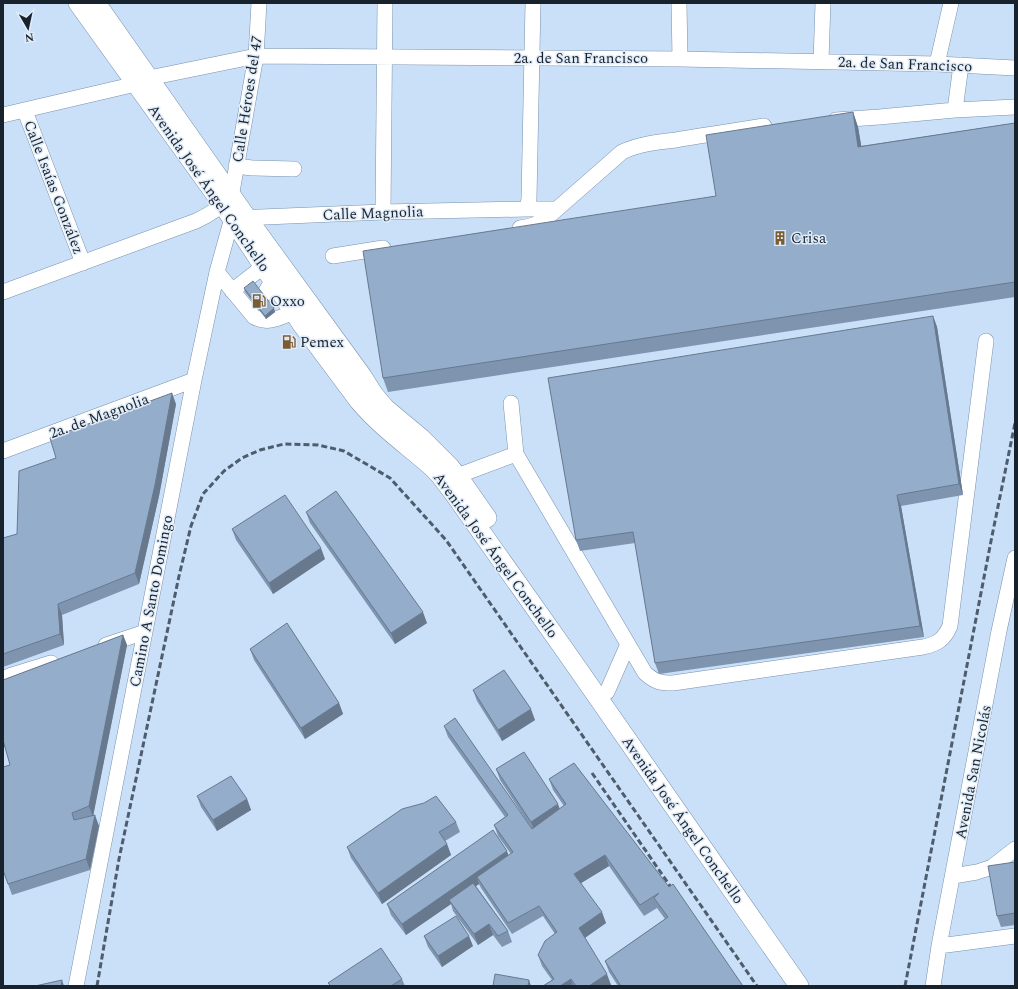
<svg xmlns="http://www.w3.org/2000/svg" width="1018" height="989" font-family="Spectral,serif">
<rect width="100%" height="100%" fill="#cae0f9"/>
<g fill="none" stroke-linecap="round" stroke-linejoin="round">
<defs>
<path id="minor" d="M679,3l1,56
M821,61l2,-58
M937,64l14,-61
M149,78l107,-22 424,3 257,5 78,4
M955,110l60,-3
M25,111l58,152
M3,115l133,-31
M836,120l43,-3 76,-7 6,-45
M236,166l16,2 42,1
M527,209h30l65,-57c17,-8 35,-10 54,-12 29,-5 58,-9 88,-14
M383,212l2,-209
M239,218l144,-6 144,-3 2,-10 4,-196
M520,228c18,-3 23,-6 37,-19
M333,256l50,-8
M217,272l37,45c15,8 26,0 40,-5
M232,291l32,-25
M3,292l193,-71c13,-6 24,-13 33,-23
M263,296l10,-16
M511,403l5,51 129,219c10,9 15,10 28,10l250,-36c14,-3 21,-7 27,-21l36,-285
M3,451l191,-71
M457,476l59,-22
M106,645l39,-13
M9,676l42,-13
M607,692l21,-48
M953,876l24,-4 15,-5 23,-18
M939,946l76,-10
M76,986l118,-606 23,-108 15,-54v-26l24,-136 3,-53
M933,986l6,-40 60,-315 16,-73"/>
<path id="major" d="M78,3l145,202 78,118 58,78c21,25 48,44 72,65l8,8 16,21 109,154 235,337
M96,3l151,215 115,158 12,19 11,13 36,30 29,29 14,18 23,33"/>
</defs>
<use href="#minor" stroke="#7891ae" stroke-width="16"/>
<use href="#major" stroke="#7891ae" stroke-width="20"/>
<use href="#minor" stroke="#fff" stroke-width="15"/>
<use href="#major" stroke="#fff" stroke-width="19"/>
<path stroke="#4e5c6b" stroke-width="3" stroke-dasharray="6 3" stroke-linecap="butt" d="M592,773l85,123
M97,986l22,-127 60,-283 12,-50 12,-32 21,-23 18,-13 18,-8 24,-6 34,1 26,6 46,27 56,62 311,446
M905,986l87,-450 23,-113"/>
</g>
<path fill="#7f95af" d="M853,112l5,15 3,19 154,-23v174l-627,95 -5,-14 333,-182z
M244,288l31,24 -9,7 -21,-27z
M933,316l4,11 26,168 -62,11 23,131 -265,37 -4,-11 -20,-120 -55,8 -4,-11z
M176,404l-17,92 -20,88 -77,31 2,30 -61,22v-129l14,-4 39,-76z
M306,512l121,111 -32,21 -85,-121z
M232,529l93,30 -52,35 -37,-54z
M123,635l4,10 -34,170 6,11 -9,44 -78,25 -4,-11 2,-119 -5,-18 -2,1v-68z
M250,649l89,54 4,11 -38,25 -51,-79z
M473,690l62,30 -33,21 -25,-40z
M444,726l88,103 -32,-49 -4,-11 64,40 4,-3 -11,-16 -4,-11 194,207h-125l-9,-14 -4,-11 60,-42 -8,-11 -13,8 -35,-50 -28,17 25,40 -21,15 26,47 -1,1h-67l9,-6 -10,-14 -4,-11 17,-21 -12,-18 -31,18 -31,-46 -2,-4 -3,2 32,45 4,11 -10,5 -9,-12 -15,10 -25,-34 -2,-7 -45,31 -15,-20 -4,-11 122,-49 2,-1 -13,-18 -4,-11 11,-8 -57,-80z
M197,796l50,3 4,11 -34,21 -16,-24z
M456,822l4,10 -15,9 2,3 4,11 -69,49 -31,-46 -4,-11z
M1015,862v63l-14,2 -4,-11z
M424,936l49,10 -31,21 -14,-20z
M402,979l3,7h-75l-2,-3z"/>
<path fill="#68798e" d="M853,112l5,15 6,34 -6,-14z
M274,308l1,4 -9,7 -1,-3z
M933,316l4,11 26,168 -4,-11z
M172,393l4,11 -17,92 -20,88 -4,-11z
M897,495l4,11 23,131 -4,-11z
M321,548l4,11 -52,35 -4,-11z
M58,604l4,11 2,30 -4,-11z
M423,612l4,11 -32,21 -4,-11z
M123,635l4,10 -34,172 -4,-11z
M339,703l4,11 -38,25 -4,-11z
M531,709l4,11 -33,21 -4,-11z
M247,799l4,11 -34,21 -4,-11z
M558,804l4,11 -27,18 -4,-11z
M95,815l4,11 -9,44 -4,-11z
M447,844l4,11 -69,49 -4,-11z
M507,851l4,11 -34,15 2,7 -27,19 -3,-3 2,4 -45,31 -4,-11z
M605,855l4,11 -31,19 -4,-11z
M602,912l4,11 -23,16 -4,-11z
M489,924l4,11 -15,10 -4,-11z
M469,936l4,10 -31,21 -4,-11z
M607,974l4,11 -1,1h-21z
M571,979l2,7h-13z
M62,980l2,6h-3z
M529,980l2,6h-3z"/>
<path fill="#94adcb" stroke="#68798e" d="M853,112l5,35 157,-24v159l-632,96 -20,-127 353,-55 -10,-61z
M253,281l21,27 -9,8 -21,-28z
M933,316l26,168 -62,11 23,131 -265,37 -22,-131 -57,8 -28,-162z
M172,393l-17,92 -20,88 -77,31 2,30 -57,20v-116l14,-4 2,-63 37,-13 -6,-20z
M336,491l87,121 -32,21 -85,-121z
M285,495l36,53 -52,35 -37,-54z
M287,623l52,80 -38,25 -51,-79z
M123,635l-34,171 -17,7 2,7 21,-5 -9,44 -78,25 -5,-14v-103l7,-2 -7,-25v-60z
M504,670l27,39 -33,21 -25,-40z
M455,718l77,111 34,-25 -17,-25 25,-16 95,124 4,-3 70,102h-122l-16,-25 63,-44 -14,-19 5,-5 -19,12 -35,-50 -31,19 28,38 -23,16 28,46 -18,12h-13l-5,-7 -11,7h-17l11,-7 -16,-24 7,-14 12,-9 -18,-26 -31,17 -31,-46 36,-25 -19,-27 14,-10 -64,-89z
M524,752l34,52 -27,18 -35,-53z
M231,776l16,23 -34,21 -16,-24z
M436,796l20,26 -17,10 8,12 -69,49 -31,-46 55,-38 22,-6z
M493,830l14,21 -105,73 -15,-20z
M1015,862v51l-18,3 -9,-50z
M473,883l35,48 -10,5 -9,-12 -15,10 -25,-34z
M456,916l13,20 -31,20 -14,-20z
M381,948l21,31 -11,7h-60l-3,-3z
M495,974l34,6 -1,6h-35z
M62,980l-1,6h-26z"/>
<defs>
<symbol id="building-bare" viewBox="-9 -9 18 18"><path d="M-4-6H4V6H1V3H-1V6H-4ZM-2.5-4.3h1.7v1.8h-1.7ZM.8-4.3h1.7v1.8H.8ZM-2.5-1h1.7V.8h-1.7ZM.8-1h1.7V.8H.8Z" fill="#7b5b31" stroke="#e1ecf9" stroke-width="2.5" paint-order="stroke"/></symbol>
<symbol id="fuel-bare" viewBox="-9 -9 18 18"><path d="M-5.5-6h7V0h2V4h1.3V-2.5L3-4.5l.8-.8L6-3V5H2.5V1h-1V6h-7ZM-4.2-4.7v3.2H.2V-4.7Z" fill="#7b5b31" stroke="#e1ecf9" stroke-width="2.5" paint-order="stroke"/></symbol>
</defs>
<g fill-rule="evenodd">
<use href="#building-bare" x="770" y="228" width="20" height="20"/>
<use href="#fuel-bare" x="249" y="291" width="20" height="20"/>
<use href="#fuel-bare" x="279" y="332" width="20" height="20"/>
</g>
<g text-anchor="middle" stroke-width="3" stroke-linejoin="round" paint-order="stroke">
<g font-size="15" fill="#18222d" stroke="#e1ecf9">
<text x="581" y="63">2a. de San Francisco</text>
<text transform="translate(905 64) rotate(2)" y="5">2a. de San Francisco</text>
<text transform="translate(247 99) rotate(-81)" y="5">Calle Héroes del 47</text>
<text transform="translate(54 187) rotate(69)" y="5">Calle Isaías González</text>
<text transform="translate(209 188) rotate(55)" y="5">Avenida José Ángel Conchello</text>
<text transform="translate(373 213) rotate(-2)" y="5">Calle Magnolia</text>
<text transform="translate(99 416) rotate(-20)" y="5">2a. de Magnolia</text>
<text transform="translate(496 555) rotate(54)" y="5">Avenida José Ángel Conchello</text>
<text transform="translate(151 601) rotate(-79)" y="5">Camino A Santo Domingo</text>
<text transform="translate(973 772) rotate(-79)" y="5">Avenida San Nicolás</text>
<text transform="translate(683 820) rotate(55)" y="5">Avenida José Ángel Conchello</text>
</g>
<g font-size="15" fill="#18222d" stroke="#e1ecf9" text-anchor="start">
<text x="791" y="243">Crisa</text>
<text x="270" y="306">Oxxo</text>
<text x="300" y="347">Pemex</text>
</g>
</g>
<rect width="1018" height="989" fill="none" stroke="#18222d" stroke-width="8"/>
<g transform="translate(28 28) rotate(171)" stroke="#e1ecf9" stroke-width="3" paint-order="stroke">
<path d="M0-3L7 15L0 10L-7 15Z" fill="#18222d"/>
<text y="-6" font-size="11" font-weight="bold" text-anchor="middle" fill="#18222d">N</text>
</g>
</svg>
